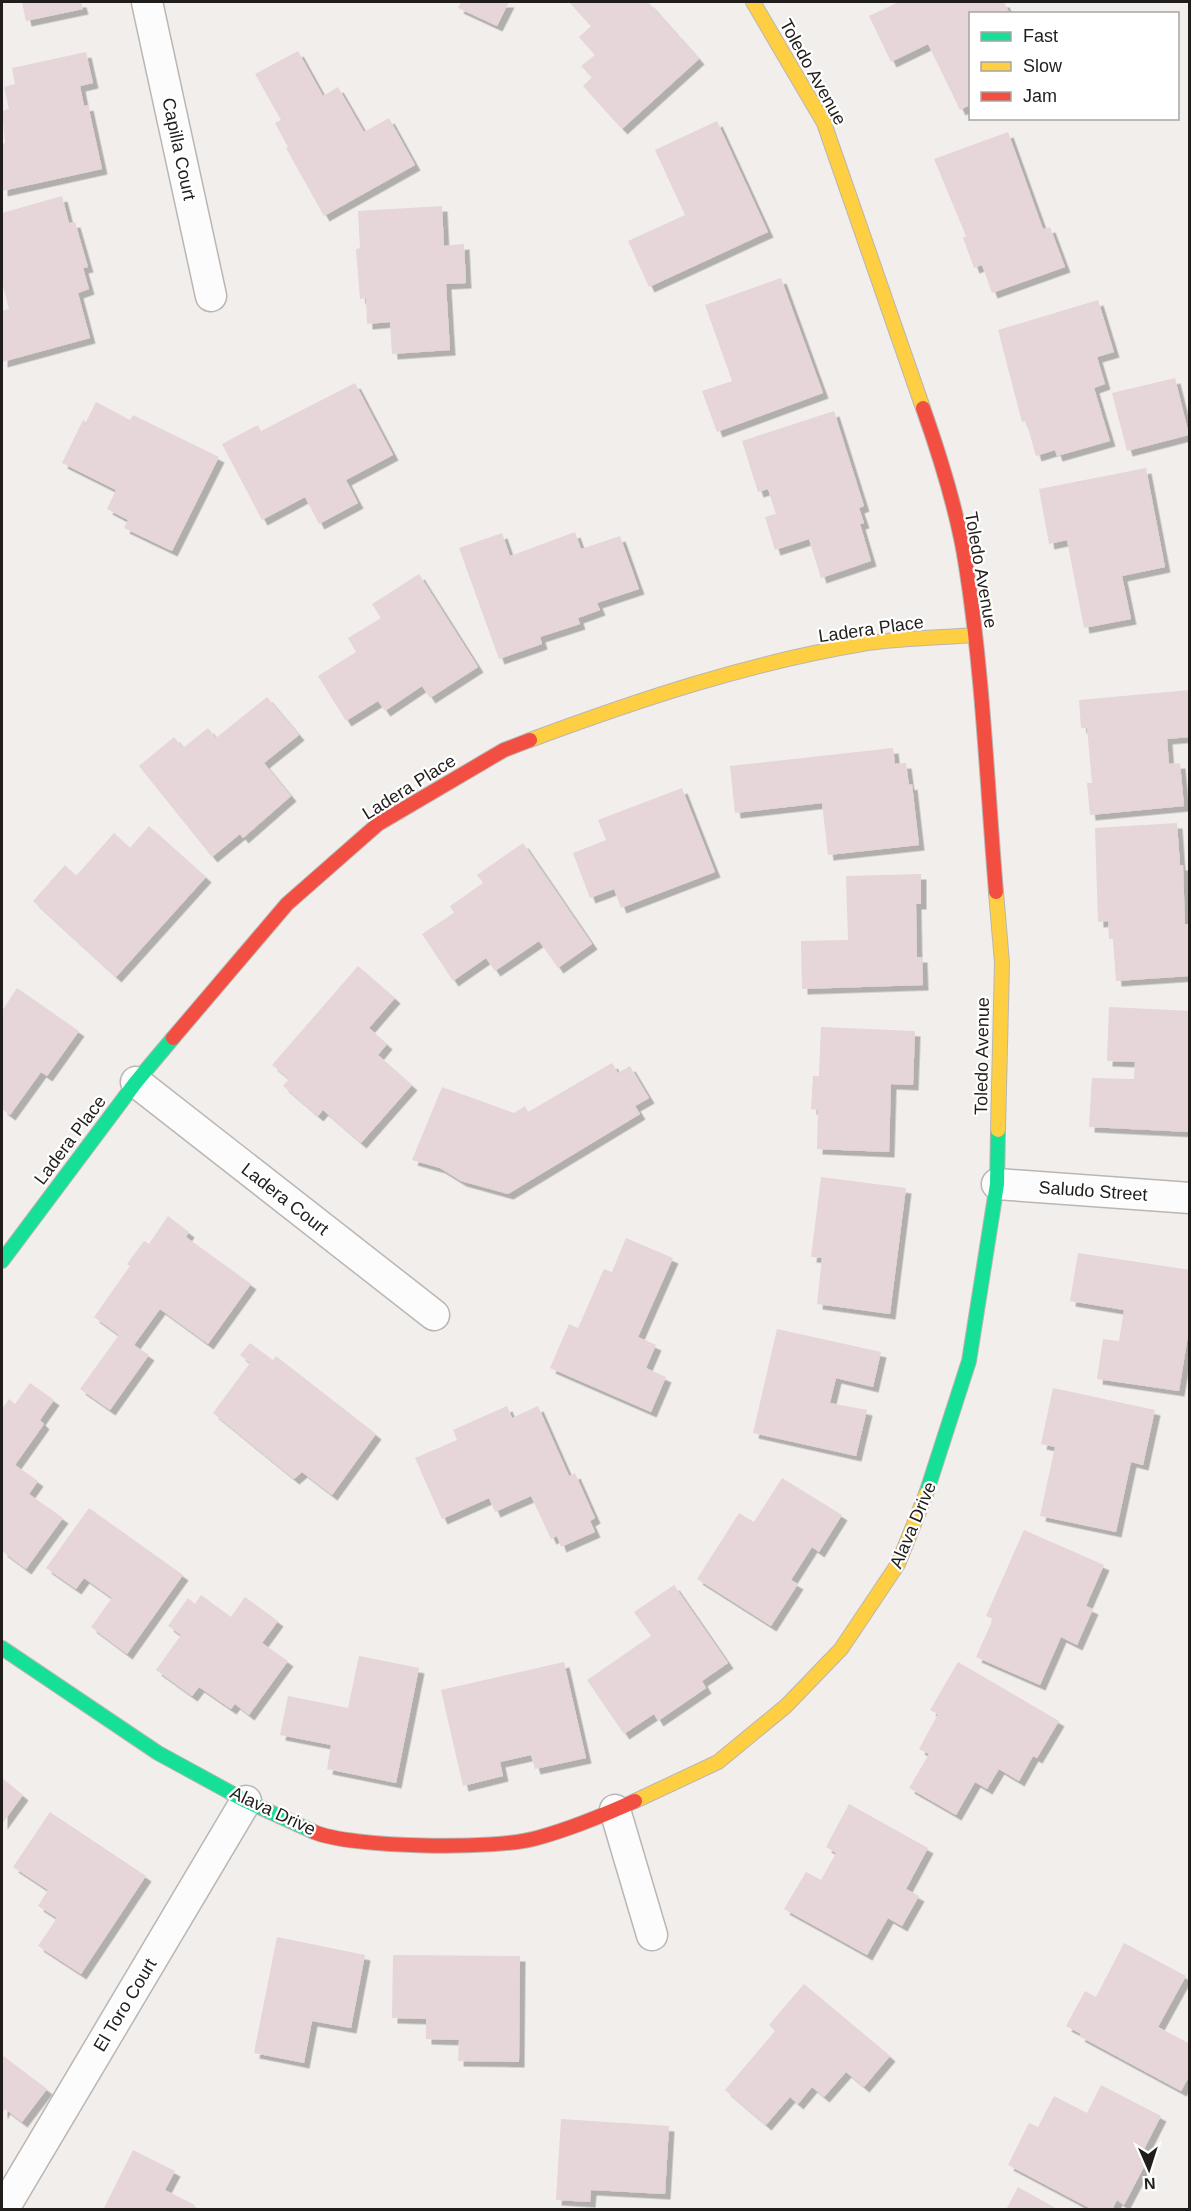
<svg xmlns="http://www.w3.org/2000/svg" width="1191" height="2211" font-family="Helvetica,sans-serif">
<defs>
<filter id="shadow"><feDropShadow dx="5.5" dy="5.5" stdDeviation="0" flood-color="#0004"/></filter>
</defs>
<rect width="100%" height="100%" fill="#f2eeeb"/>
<path fill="#e6d5d9" filter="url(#shadow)" d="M22,2h59l2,7 -57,12z
M461,2h48l-12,24 -39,-18z
M569,2h79l51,57 -77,70 -39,-43 9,-9 -11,-11 14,-11 -16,-18 12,-11z
M899,2h105l6,12h-40v91l-10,5 -32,-66 -37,18 -22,-46z
M298,51l25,45 15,-9 26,45 25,-14 26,47 -91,51 -38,-68 2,-1 -13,-24 6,-3 -26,-46z
M86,52l7,31 -13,3 4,20 4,-1 14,64 -100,22v-47l3,-1 -3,-32 7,-2 -5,-22 11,-3 -3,-16z
M717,121l51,111 -119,55 -21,-46 57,-26 -30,-65z
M1008,132l35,97 7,-2 15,40 -73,26 -10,-28 -8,3 -11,-30 3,-2 -32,-77z
M62,196l7,27 6,-1 13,45 -5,1 6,21 -11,4 12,45 -88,24v-51l7,-2 -7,-27v-69z
M442,206l2,40 20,-2 2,39 -20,1 4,66 -58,4 -2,-32 -23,2 -1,-26 -6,1 -4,-50 4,-1 -2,-37z
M781,278l42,115 -106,39 -15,-41 30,-10 -27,-76z
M1098,300l16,52 -17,5 8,27 -11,4 16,53 -53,15 -2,-6 -19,6 -10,-35 -4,1 -24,-92z
M1175,378l14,57 -62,16 -15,-58z
M355,383l38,72 -47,25 12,23 -39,21 -14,-27 -43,23 -40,-76 36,-19 3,6z
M96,402l34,18 3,-5 86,42 -47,94 -48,-23 4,-8 -21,-11 9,-19 -54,-27 21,-43 3,2z
M834,411l30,95 -5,2 5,15 -4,1 11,37 -50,17 -12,-39 -34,11 -10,-33 11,-3 -8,-25 -10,3 -16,-51z
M1146,468l19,99 -43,9 9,43 -47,9 -17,-88 -18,4 -10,-55z
M575,532l6,17 39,-13 19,53 -42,14 3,7 -22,8 2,6 -40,13 2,7 -43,15 -40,-111 43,-15 8,23z
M419,574l59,93 -48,31 -8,-12 -37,25 -7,-10 -32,20 -28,-45 38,-24 -8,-14 33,-20 -9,-14z
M1190,690v47l-23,2 2,25 11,-1 4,43 -94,9 -3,-32h5l-5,-55h-6l-2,-28z
M267,697l32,38 -35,28 27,33 -48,42 -3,-4 -28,23 -73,-91 35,-29 9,11 25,-20 8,10z
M893,748l2,16 11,-1 3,22 3,-1 7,61 -91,10 -6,-52 -87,10 -5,-47z
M682,788l33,84 -94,36 -7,-19 -24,9 -17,-45 33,-13 -8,-20z
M1177,823l3,42h3l2,59h5v52l-74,5 -3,-42h-4l-1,-18 -10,1 -3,-94z
M149,826l57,51 -90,100 -83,-76 32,-36 11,11 38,-43 16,15z
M523,843l69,101 -34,24 -19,-27 -44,30 -9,-13 -33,23 -31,-47 32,-21 -4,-7 33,-23 -6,-8z
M921,874v30h-5l1,53h5l1,28 -121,4 -1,-48 47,-1 -2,-64z
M358,966l37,32 -26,30 18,16 -9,11 34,30 -51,58 -38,-33 -5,6 -35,-30 6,-7 -17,-14z
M17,988l62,43 -32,45 -6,-4 -31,43 -8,-6v-98z
M1109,1007l81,4v121l-101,-5 3,-49 42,1 1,-17 -28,-1z
M821,1027l94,4 -2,54 -22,-1 -2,68 -72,-3 1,-39 -7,-1 2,-33h6z
M612,1063l6,10 12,-7 19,32 -14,8 5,8 -132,80 -47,-13 -21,-13 -28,-8 30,-73 72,26 11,-7 3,6z
M821,1177l85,11 -16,126 -73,-10 5,-46 -11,-1z
M168,1216l21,16 -3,5 65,47 -43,60 -48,-35 -26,36 15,10 -39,55 -30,-21 39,-54 -25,-18 36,-51 -3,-2 17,-23 5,3z
M626,1238l47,20 -35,79 18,8 -10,23 20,9 -15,35 -101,-44 19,-44 9,4 26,-59 8,3z
M1078,1253l112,17v53l-11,68 -82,-12 6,-40 16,2 5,-31 -54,-9z
M777,1329l104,23 -8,35 -37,-9 -6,25 37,7 -11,46 -103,-23z
M250,1343l23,17 3,-4 100,78 -44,61 -30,-23 -8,7 -81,-66 37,-50 -10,-8z
M30,1383l24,17 -14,20 4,4 -29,41 23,16 -9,13 34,24 -37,51 -24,-18v-142l7,-10 6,5z
M1053,1388l102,22 -12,55 -12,-3 -15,70 -76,-16 15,-69 -14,-3z
M507,1406l5,12 26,-12 31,70 6,-3 20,45 -5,3 5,11 -34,15 -4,-11 -6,3 -20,-43 -36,16 -6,-14 -47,21 -27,-61 42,-18 -4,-10z
M782,1478l60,37 -23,37 -7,-5 -21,33 7,4 -27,42 -74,-47 42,-66 15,9z
M89,1508l94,67 -56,79 -36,-27 21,-29 -28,-20 -8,11 -30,-21z
M1024,1530l80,35 -18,41 7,3 -16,36 -16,-8 -21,48 -64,-28 17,-38 -7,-3z
M674,1585l54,78 -26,18 4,7 -48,33 -4,-7 -30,20 -37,-54 64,-44 -17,-24z
M201,1595l30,22 14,-20 33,24 -16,22 26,18 -39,54 -14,-11 -4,5 -32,-22 -7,9 -36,-26 25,-35 -13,-9 20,-28 7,6z
M359,1656l60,12 -23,115 -69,-14 4,-24 -51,-10 8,-39 60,12z
M564,1662l22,96 -51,11 -4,-14 -31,7 3,14 -40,10 -22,-96z
M958,1662l101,59 -22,37 -4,-2 -14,25 -20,-12 -12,20 -12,-7 -19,33 -47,-27 20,-34 -10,-5 19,-35 -8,-4z
M2,1778l21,17 -21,29z
M849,1804l79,44 -22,41 13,7 -17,30 -14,-8 -21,37 -83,-46 22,-37 15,8 15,-27 -10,-6z
M50,1812l96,64 -65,98 -43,-28 19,-28 -19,-12 10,-16 -35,-23z
M277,1937l88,18 -14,73 -39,-7 -8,42 -50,-10z
M1124,1943l62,33 -28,51 32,17v31l-9,16 -102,-55 2,-2 -15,-8 19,-35 11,6z
M393,1955l127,1 -1,106 -61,-1 1,-21 -33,-1v-20l-34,-1z
M804,1984l86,72 -26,31 -18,-15 -22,25 -12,-10 -14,17 -8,-7 -24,28 -41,-35 50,-59 -6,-6z
M2,2055l45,34 -25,33 -17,-13 -3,5z
M1101,2085l60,31 -22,43 7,4 -22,42 -7,-5 -5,10h-19l-85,-45 21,-42 9,4 16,-31 33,17z
M561,2119l108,7 -4,68 -74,-4 -1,12 -34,-2z
M133,2150l42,21 -10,19 30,15 -3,5h-89z
M1018,2187l41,23h-53z"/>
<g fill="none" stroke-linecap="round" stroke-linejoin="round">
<defs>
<path id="street" d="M147,2l64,294
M136,1082l298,233
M997,1184l193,14
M615,1810l37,125
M3,2210l243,-409"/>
<path id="fast" d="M2,1261l134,-179 37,-44
M926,1494l43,-133 28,-177 1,-54
M2,1648l156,105 88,48 68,31"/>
<path id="slow" d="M753,2l71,121 99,285
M530,740c108,-40 218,-77 332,-96 37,-6 76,-6 113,-9
M996,892l6,71 -4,167
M635,1801l83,-39 68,-56 55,-57 57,-85 28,-70"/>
<path id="jam" d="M923,408c18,51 35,105 43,158 17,108 21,218 30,326
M173,1038l114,-134 91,-80 126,-74 26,-10
M314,1832c37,16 183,18 223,6 33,-9 67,-23 98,-37"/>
</defs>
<use href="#street" stroke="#b9b6b3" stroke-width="33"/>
<use href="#fast" stroke="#b9b6b3" stroke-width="16"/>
<use href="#slow" stroke="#b9b6b3" stroke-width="16"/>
<use href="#jam" stroke="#b9b6b3" stroke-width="16"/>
<use href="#street" stroke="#fdfcfc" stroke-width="30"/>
<use href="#fast" stroke="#16e098" stroke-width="14"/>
<use href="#slow" stroke="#ffcf43" stroke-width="14"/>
<use href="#jam" stroke="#f24e42" stroke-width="14"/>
</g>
<g text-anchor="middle" stroke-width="4.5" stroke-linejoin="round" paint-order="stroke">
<g font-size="18" fill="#201d1b" stroke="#fff">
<text transform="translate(813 72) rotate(61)" y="6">Toledo Avenue</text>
<text transform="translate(179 149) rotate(78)" y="6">Capilla Court</text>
<text transform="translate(981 570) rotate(80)" y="6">Toledo Avenue</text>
<text transform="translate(871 629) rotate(-8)" y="6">Ladera Place</text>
<text transform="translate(409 787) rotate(-32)" y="6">Ladera Place</text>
<text transform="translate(982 1056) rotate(-89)" y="6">Toledo Avenue</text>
<text transform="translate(70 1140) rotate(-53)" y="6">Ladera Place</text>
<text transform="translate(1093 1191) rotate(4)" y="6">Saludo Street</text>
<text transform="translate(285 1199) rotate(38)" y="6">Ladera Court</text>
<text transform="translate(913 1525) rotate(-67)" y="6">Alava Drive</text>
<text transform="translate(273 1811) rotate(25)" y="6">Alava Drive</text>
<text transform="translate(125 2005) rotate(-59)" y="6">El Toro Court</text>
</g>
</g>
<rect width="1191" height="2211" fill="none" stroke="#201d1b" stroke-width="6"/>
<rect x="969" y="12" width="210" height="108" fill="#ffffff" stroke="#a6a5a4" stroke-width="1.5"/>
<rect x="981" y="32" width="30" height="9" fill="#16e098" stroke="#a6a5a4" stroke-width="1.5"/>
<text x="1023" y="42" font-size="18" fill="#201d1b">Fast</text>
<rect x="981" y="62" width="30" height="9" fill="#ffcf43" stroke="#a6a5a4" stroke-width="1.5"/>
<text x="1023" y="72" font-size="18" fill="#201d1b">Slow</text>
<rect x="981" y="92" width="30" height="9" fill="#f24e42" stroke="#a6a5a4" stroke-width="1.5"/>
<text x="1023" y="102" font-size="18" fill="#201d1b">Jam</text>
<g transform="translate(1149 2169) rotate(177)" stroke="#ffffff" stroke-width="4.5" paint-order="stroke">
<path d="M0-4.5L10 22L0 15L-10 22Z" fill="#201d1b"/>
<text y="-9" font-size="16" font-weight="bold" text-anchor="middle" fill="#201d1b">N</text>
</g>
</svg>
